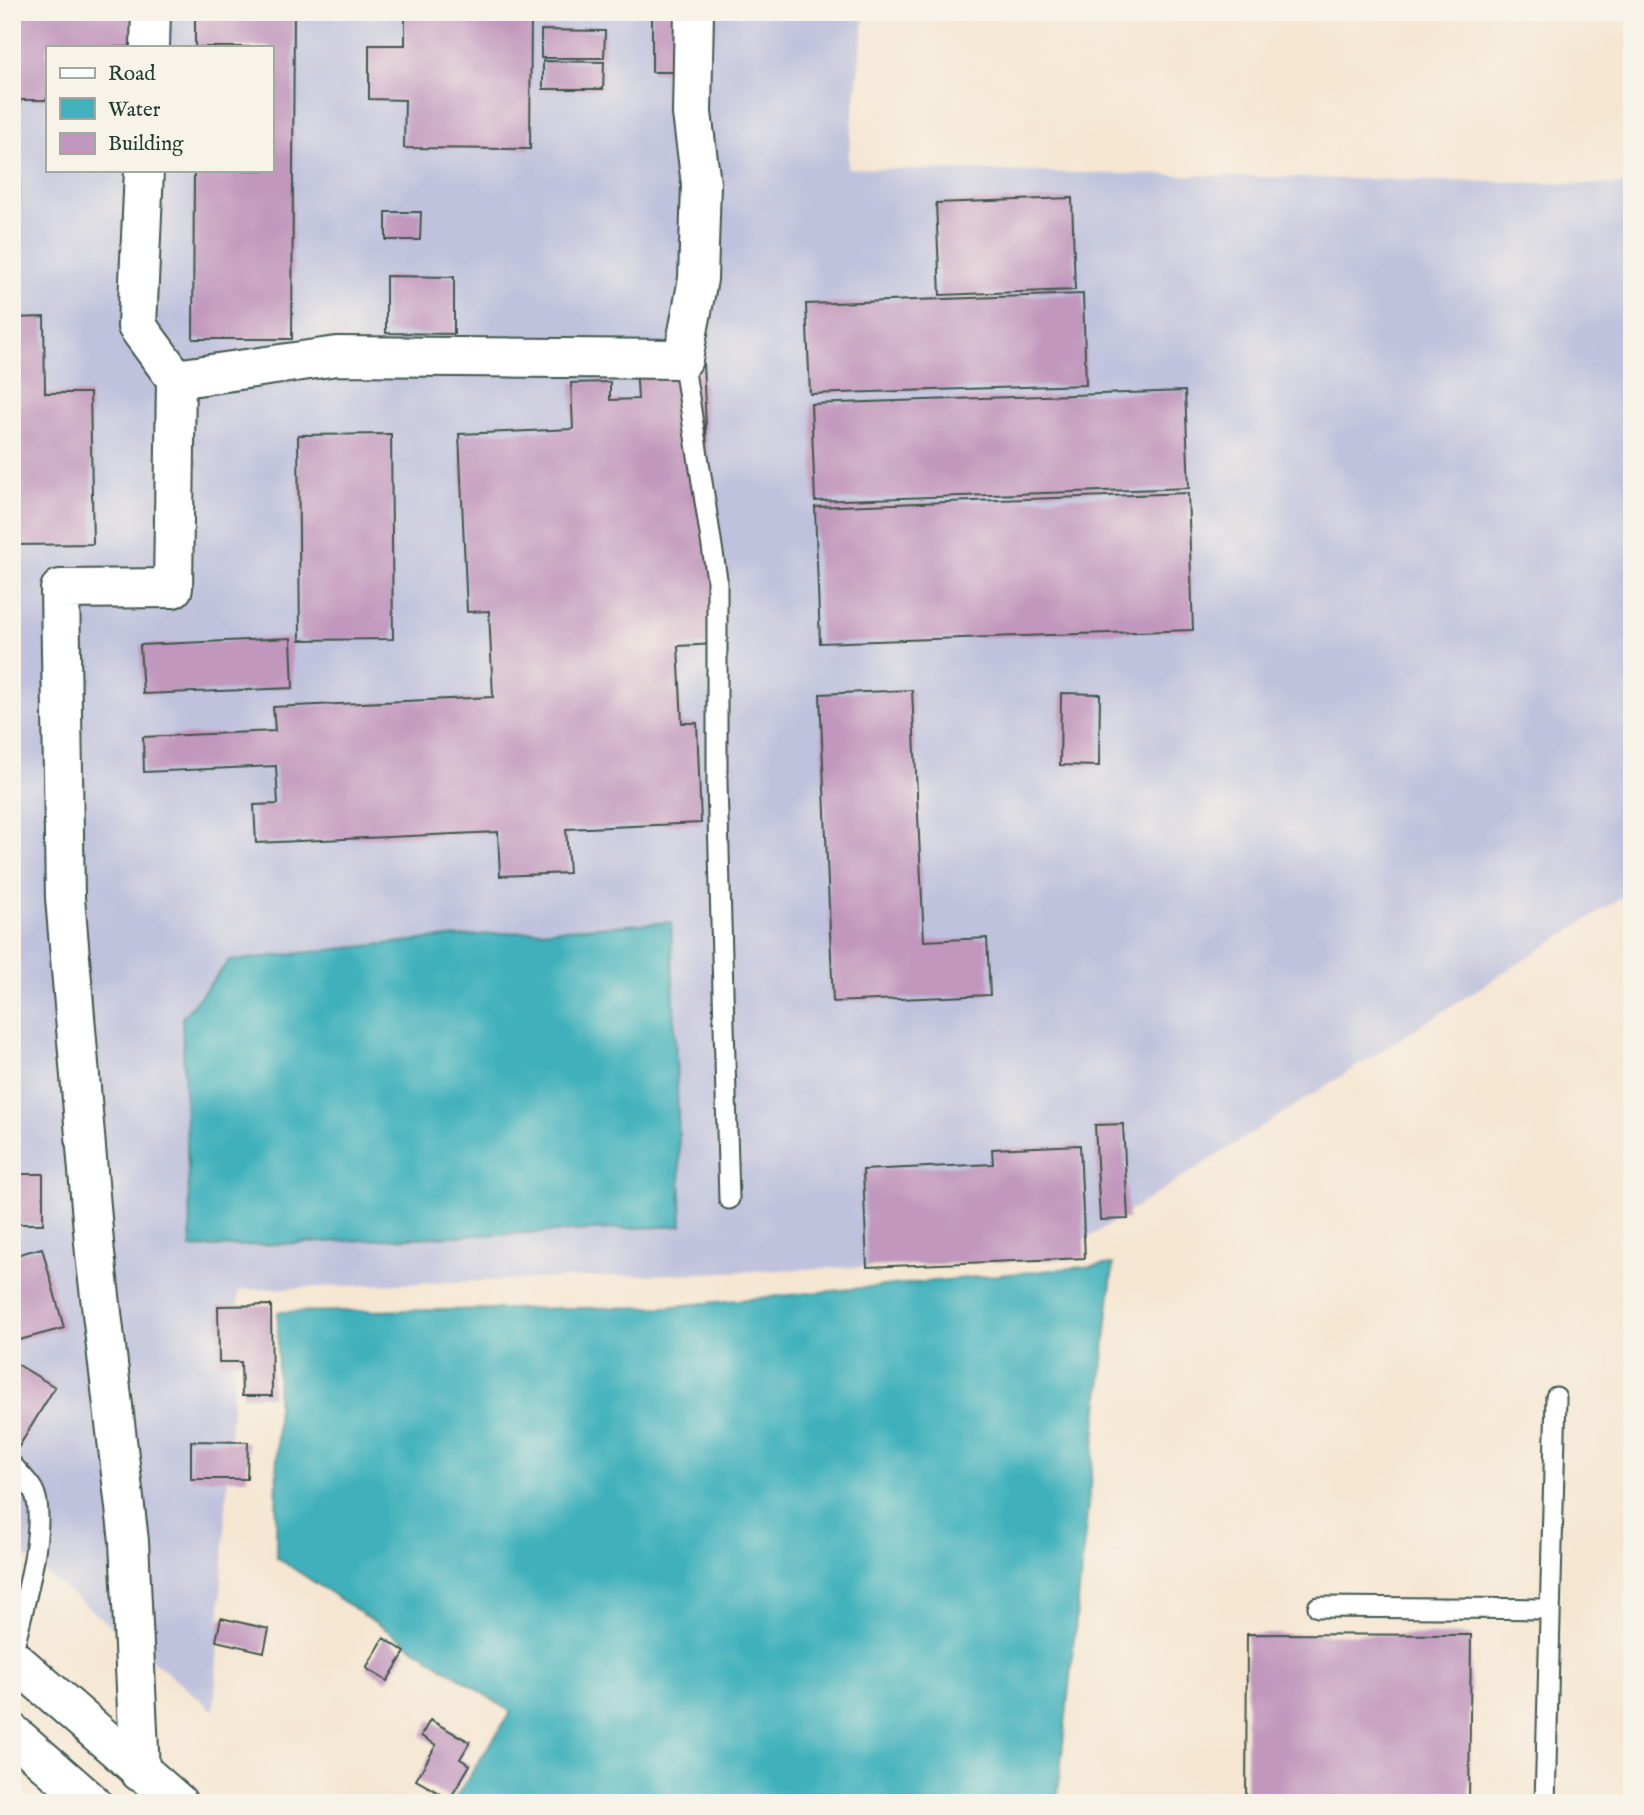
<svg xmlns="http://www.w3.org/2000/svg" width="1644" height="1815" font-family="'IM FELL English',serif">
<rect width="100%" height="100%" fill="#f7f3e8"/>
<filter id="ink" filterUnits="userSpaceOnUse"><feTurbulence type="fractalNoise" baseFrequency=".0143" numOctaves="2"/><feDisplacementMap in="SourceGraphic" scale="14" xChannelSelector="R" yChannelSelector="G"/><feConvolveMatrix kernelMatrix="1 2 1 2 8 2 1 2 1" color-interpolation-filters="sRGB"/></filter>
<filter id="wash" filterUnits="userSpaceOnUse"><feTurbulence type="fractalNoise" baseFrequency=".00686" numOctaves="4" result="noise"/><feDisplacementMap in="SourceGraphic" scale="28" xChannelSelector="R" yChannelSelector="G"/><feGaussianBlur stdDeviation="1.57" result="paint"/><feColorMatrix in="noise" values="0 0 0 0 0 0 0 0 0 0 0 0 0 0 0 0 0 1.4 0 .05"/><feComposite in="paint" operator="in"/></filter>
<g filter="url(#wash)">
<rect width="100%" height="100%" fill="#f5e6d2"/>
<path fill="#c0c2dd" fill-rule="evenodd" d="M12,12h853l-18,156 785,17v706l-579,369 -814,30 -25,421 -202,-166zM47,47h224v123h-224z"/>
<path fill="#41b1bc" stroke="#307778" stroke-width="2" d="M671,922l11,304 -491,22 -9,-230 47,-57 220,-24z
M1113,1264l-55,529 2,10h-608l59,-91 -235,-155 2,-245 387,-5z"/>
<g id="blocks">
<path fill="#c197bd" d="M12,12h124l-1,35h-88v53h-27l-1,139h-7z
M195,12h99l-2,327h-99l1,-169h77v-123h-76z
M405,12h126l-1,137 -126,-1 1,-48 -36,-1v-54h36z
M652,12h57l-1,60h-56z
M541,30l64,1 -1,27h-63z
M543,61l61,1 -1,27h-60z
M1072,198l3,92 -135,5 -4,-92z
M386,212h35l-1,28h-34z
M386,276l68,1v57l-68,-1z
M1083,294l3,91 -276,9 -4,-90z
M44,317l1,76h45l3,151 -77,1 1,93h-5v-320z
M703,363l13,281 -38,2 4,77h15l4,100 -135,6 3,44 -69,3 -2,-44 -242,11 -2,-38 24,-1 -2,-38 -132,6 -1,-35 132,-6 -2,-24 220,-10 -4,-86 -22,1 -8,-178 114,-5 -2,-46 39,-1v18l28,-1 -2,-33z
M1185,391l4,97 -374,13 -4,-97z
M391,434l2,205 -93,1 -2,-205z
M1188,493l5,137 -373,13 -5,-136z
M291,638l2,50 -150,6 -3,-49z
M912,690l12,251 63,-3 3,57 -157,7 -13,-308z
M1061,693l39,1 -1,72 -39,-1z
M1123,1124l5,95 -28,1 -5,-95z
M1080,1145l5,113 -218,9 -4,-97 130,-6 -1,-15z
M12,1174h31v50h-27z
M42,1248l22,80 -52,14v-86z
M271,1305l1,91h-30l-1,-34h-22l-1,-56z
M12,1361l43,26 -43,71z
M191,1441l57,1 -1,37h-56z
M221,1618l48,11 -5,23 -48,-11z
M1247,1634l224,1 -2,168h-223z
M384,1638l21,14 -18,29 -21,-13z
M430,1720l40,22 -10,17 10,6 -20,34 -34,-19 20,-35 -15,-9z"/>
</g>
</g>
<g filter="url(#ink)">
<use href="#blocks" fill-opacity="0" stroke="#3f564c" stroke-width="2"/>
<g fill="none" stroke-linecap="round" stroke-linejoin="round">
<defs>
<path id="service" d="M683,359l34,220v204l12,416
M12,1465c7,8 16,16 21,25 17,29 -13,130 -21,164
M1318,1607l232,2
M1545,1803l11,-406"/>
<path id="minor" d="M150,47l1,-35
M176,379l161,-23 346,3 15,-80 3,-95 -9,-71 2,-101
M140,1772l-11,-231 -34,-287 -30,-356 -5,-309 113,-1 3,-209 -39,-53 7,-156"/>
<path id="trunk" d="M12,1658l166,145
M12,1733l80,70"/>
</defs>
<use href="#service" stroke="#3f564c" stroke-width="23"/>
<use href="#minor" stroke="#3f564c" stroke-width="42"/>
<use href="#trunk" stroke="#3f564c" stroke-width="42"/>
<use href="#service" stroke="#fff" stroke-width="19"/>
<use href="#minor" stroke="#fff" stroke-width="38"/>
<use href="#trunk" stroke="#fff" stroke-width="38"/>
</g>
</g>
<rect width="1644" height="1815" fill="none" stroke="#f7f3e8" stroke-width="42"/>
<rect x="46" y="46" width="228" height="126" fill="#f7f3e8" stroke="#a1aaa0" stroke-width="2"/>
<rect x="60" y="68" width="35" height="10" fill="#ffffff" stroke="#a1aaa0" stroke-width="2"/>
<text x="108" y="80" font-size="21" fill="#1f3d34">Road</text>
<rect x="60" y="98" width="35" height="21" fill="#41b1bc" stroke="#a1aaa0" stroke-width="2"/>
<text x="108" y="116" font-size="21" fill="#1f3d34">Water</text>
<rect x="60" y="133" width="35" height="21" fill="#c197bd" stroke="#a1aaa0" stroke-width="2"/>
<text x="108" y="150" font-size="21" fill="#1f3d34">Building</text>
</svg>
